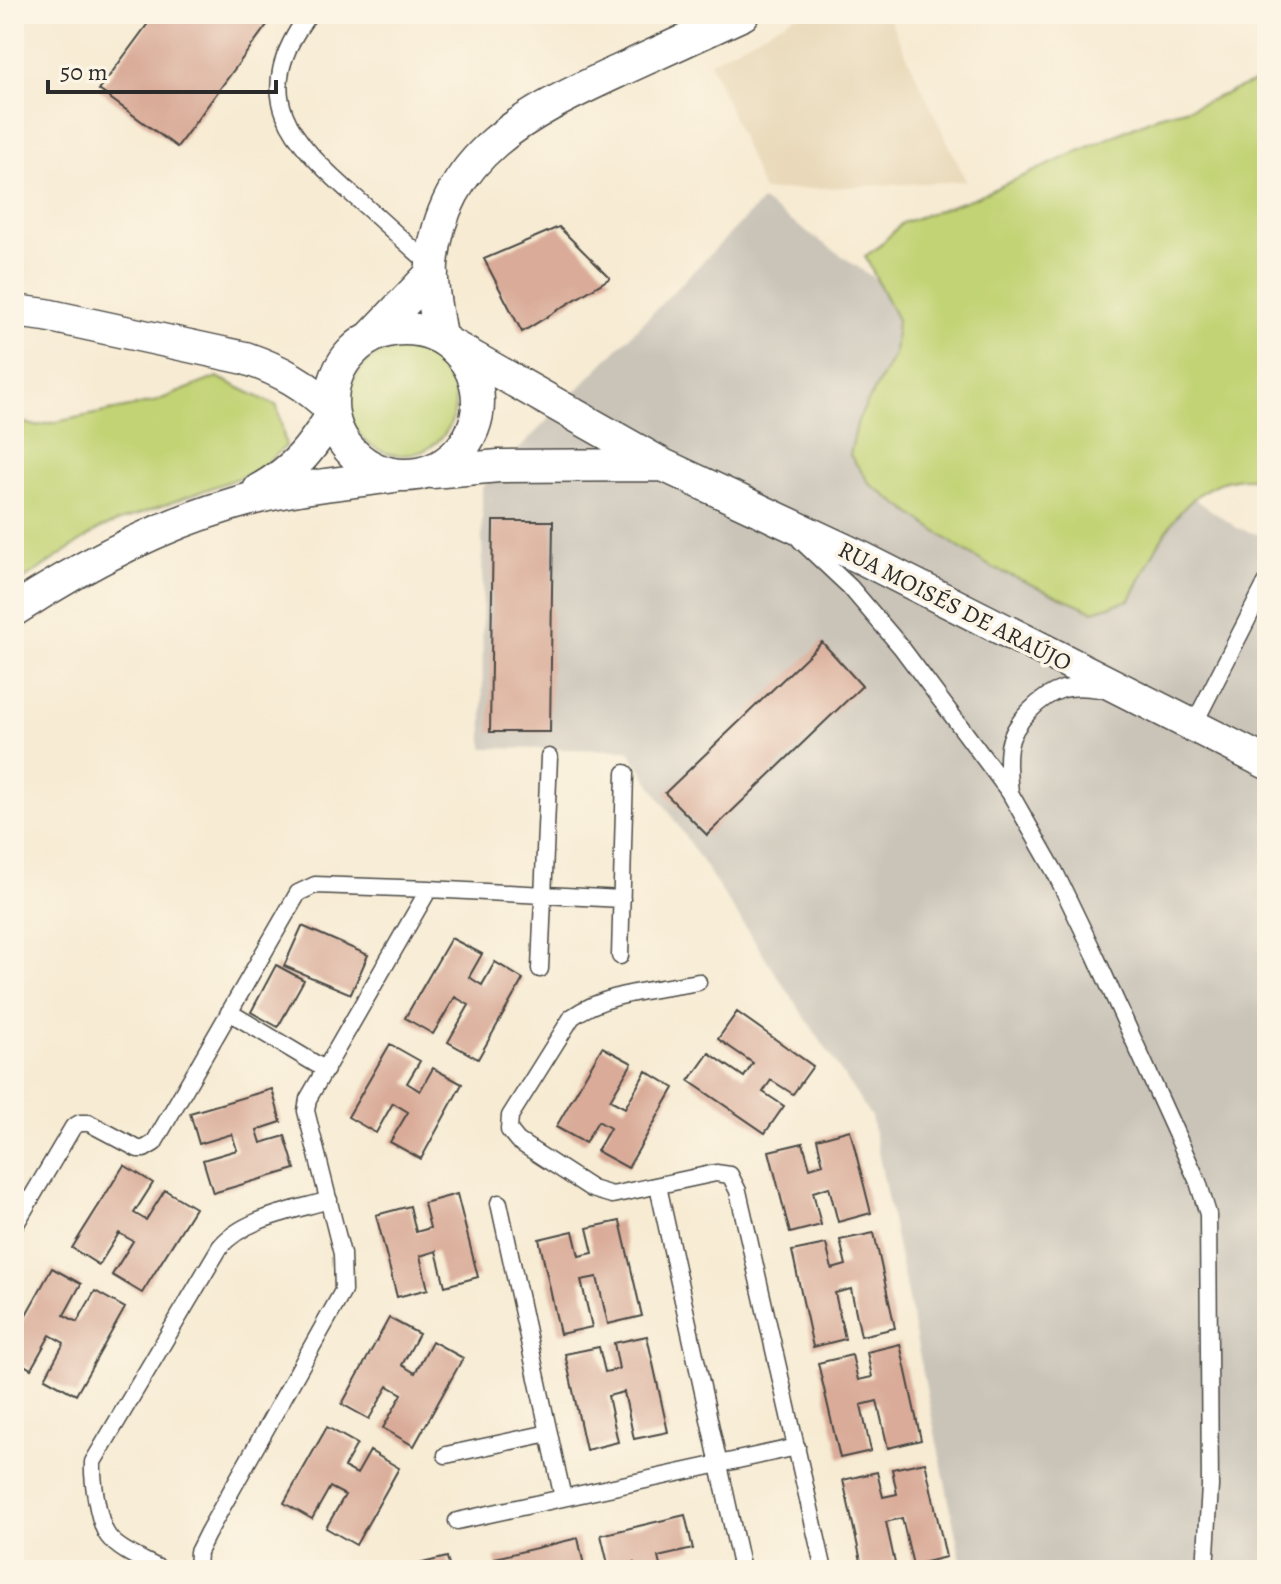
<svg xmlns="http://www.w3.org/2000/svg" width="1281" height="1584" font-family="Alegreya,serif">
<rect width="100%" height="100%" fill="#fcf5e5"/>
<filter id="ink" filterUnits="userSpaceOnUse"><feTurbulence type="fractalNoise" baseFrequency=".0125" numOctaves="2"/><feDisplacementMap in="SourceGraphic" scale="16" xChannelSelector="R" yChannelSelector="G"/><feConvolveMatrix kernelMatrix="1 2 1 2 8 2 1 2 1" color-interpolation-filters="sRGB"/></filter>
<filter id="wash" filterUnits="userSpaceOnUse"><feTurbulence type="fractalNoise" baseFrequency=".006" numOctaves="4" result="noise"/><feDisplacementMap in="SourceGraphic" scale="32" xChannelSelector="R" yChannelSelector="G"/><feGaussianBlur stdDeviation="1.8" result="paint"/><feColorMatrix in="noise" values="0 0 0 0 0 0 0 0 0 0 0 0 0 0 0 0 0 1.4 0 .05"/><feComposite in="paint" operator="in"/></filter>
<g filter="url(#wash)">
<rect width="100%" height="100%" fill="#f7ebd3"/>
<path fill="#e9d9ba" d="M799,14h88l79,167 -203,10 -53,-129z"/>
<path fill="#c9c3b8" d="M762,201l475,327 30,9v1033h-304l-92,-453 -243,-367 -145,-2 -1,-261z"/>
<path fill="#c2d375" stroke="#767f50" stroke-width="2" d="M1267,77v403c-78,-16 -108,62 -137,120l-37,11 -100,-43 -35,-21 -88,-63 -20,-29 8,-35 36,-66 3,-34 -32,-64 12,-8 25,-25 74,-26 182,-81 35,-9z
M349 402a53 53 0 1 1 106 0a53 53 0 1 1-106 0Z
M217,377l60,29 9,40 -29,25 -156,57 -87,58v-166l22,6 118,-24z"/>
<g id="blocks">
<path fill="#d9ab98" d="M155,14h120l-98,133 -78,-57z
M559,227l51,51 -88,54 -38,-73z
M493,521h60l-3,211h-60z
M822,642l40,44 -155,149 -42,-42z
M302,926l66,29 -17,39 -67,-28z
M451,938l31,16 -13,23 13,8 13,-23 28,17 -45,80 -30,-17 21,-37 -14,-8 -22,37 -28,-16z
M276,965l28,15 -26,47 -27,-15z
M737,1012l76,54 -20,28 -22,-14 -8,12 21,14 -19,27 -76,-52 20,-28 35,24 9,-14 -35,-24z
M390,1044l30,17 -13,22 13,8 13,-23 29,16 -41,75 -31,-17 18,-30 -15,-9 -17,30 -28,-16z
M602,1047l30,16 -22,37 15,8 21,-37 28,17 -46,80 -31,-17 13,-23 -12,-7 -13,22 -29,-16z
M272,1089l9,33 -24,8 4,13 24,-7 10,33 -82,24 -10,-33 34,-10 -5,-16 -33,10 -9,-31z
M850,1130l21,83 -33,9 -9,-35 -16,5 8,33 -31,8 -21,-82 34,-8 7,25 13,-4 -6,-25z
M124,1165l29,18 -19,30 12,7 19,-30 30,18 -53,85 -30,-18 21,-34 -14,-8 -20,32 -27,-17z
M457,1194l21,83 -33,9 -9,-35 -16,5 8,33 -31,8 -21,-82 34,-9 6,26 14,-4 -6,-25z
M620,1221l22,95 -34,8 -11,-47 -16,3 11,47 -32,7 -21,-95 34,-8 6,25 14,-3 -6,-25z
M874,1233l21,95 -34,8 -10,-47 -16,4 10,46 -32,8 -21,-96 34,-7 6,25 14,-4 -6,-25z
M52,1268l29,16 -17,31 13,7 18,-31 30,17 -49,87 -31,-17 19,-35 -14,-8 -19,34 -17,-10v-23z
M389,1318l30,16 -17,31 13,8 17,-32 31,17 -49,88 -31,-18 19,-34 -14,-8 -19,33 -27,-15z
M647,1336l21,96 -34,7 -10,-47 -16,4 10,46 -32,8 -21,-96 34,-7 6,25 14,-3 -5,-26z
M900,1344l21,96 -33,8 -11,-47 -16,4 10,46 -31,7 -22,-95 34,-8 6,25 14,-3 -5,-25z
M327,1427l30,17 -13,23 13,7 13,-23 29,17 -43,77 -30,-17 19,-33 -15,-8 -18,32 -28,-16z
M925,1462l21,95 -33,8 -11,-47 -16,4 10,46 -33,2 -20,-90 34,-8 6,25 14,-3 -5,-25z
M685,1515l8,34 -35,8 3,13h-25l-2,-7 -25,5 -8,-33z
M578,1538l7,32h-88l-2,-12z
M447,1557l3,13h-52v-1z"/>
</g>
</g>
<g filter="url(#ink)">
<use href="#blocks" fill-opacity="0" stroke="#4a4844" stroke-width="2"/>
<g fill="none" stroke-linecap="round" stroke-linejoin="round">
<defs>
<path id="service" d="M309,14c-61,82 -19,125 45,182 26,23 52,47 78,70
M800,540l50,47 51,60 109,146 45,79 40,83 103,227 10,32 2,272 -5,84
M1193,726l74,-145
M1010,792c-2,-15 -3,-30 -1,-45 4,-24 31,-51 54,-58 12,-3 25,-2 37,0
M620,956l5,-183
M540,969l9,-212
M698,982c-41,8 -91,10 -126,35l-62,99 -1,14 9,11 74,48 20,6 104,-22 14,2 8,16 86,379
M229,1012l97,58
M658,1186l84,384
M499,1203l64,295
M14,1227l59,-100 7,-4h9l49,26h6l10,-6 144,-250 17,-8 114,4
M446,1455l103,-22
M457,1521l340,-74
M162,1570c-16,-9 -43,-19 -54,-34 -10,-14 -16,-57 -15,-74l127,-215c24,-29 73,-36 109,-47
M197,1570l1,-18 9,-18 136,-243 -1,-37 -36,-143 2,-12 121,-210 193,10"/>
<path id="minor" d="M14,311l32,4 199,43c35,12 61,26 87,52
M332 402a73 73 0 1 1 146 0a73 73 0 1 1-146 0Z
M440,337c-3,-23 -10,-50 -8,-73 11,-113 99,-152 189,-194 41,-19 81,-37 122,-56
M370,338l62,-65
M451,345l212,120 201,94 403,204
M432,472l67,-6 162,-1
M259,490c38,-22 51,-40 74,-76
M14,610c68,-44 141,-83 219,-106 52,-16 108,-21 162,-28"/>
</defs>
<use href="#service" stroke="#4a4844" stroke-width="19"/>
<use href="#minor" stroke="#4a4844" stroke-width="35"/>
<use href="#service" stroke="#fff" stroke-width="16"/>
<use href="#minor" stroke="#fff" stroke-width="32"/>
</g>
</g>
<g text-anchor="middle" stroke-width="7" stroke-linejoin="round" paint-order="stroke">
<g font-size="24" fill="#2b2b2b" stroke="#fcf5e5">
<text transform="translate(955 606) rotate(27)" y="8">RUA MOISÉS DE ARAÚJO</text>
</g>
</g>
<rect width="1281" height="1584" fill="none" stroke="#fcf5e5" stroke-width="48"/>
<path d="M48 80v12h228v-12" fill="none" stroke="#2b2b2b" stroke-width="4"/>
<text x="60" y="80" font-size="24" fill="#2b2b2b" stroke="#fcf5e5" stroke-width="6" paint-order="stroke">50 m</text>
</svg>
